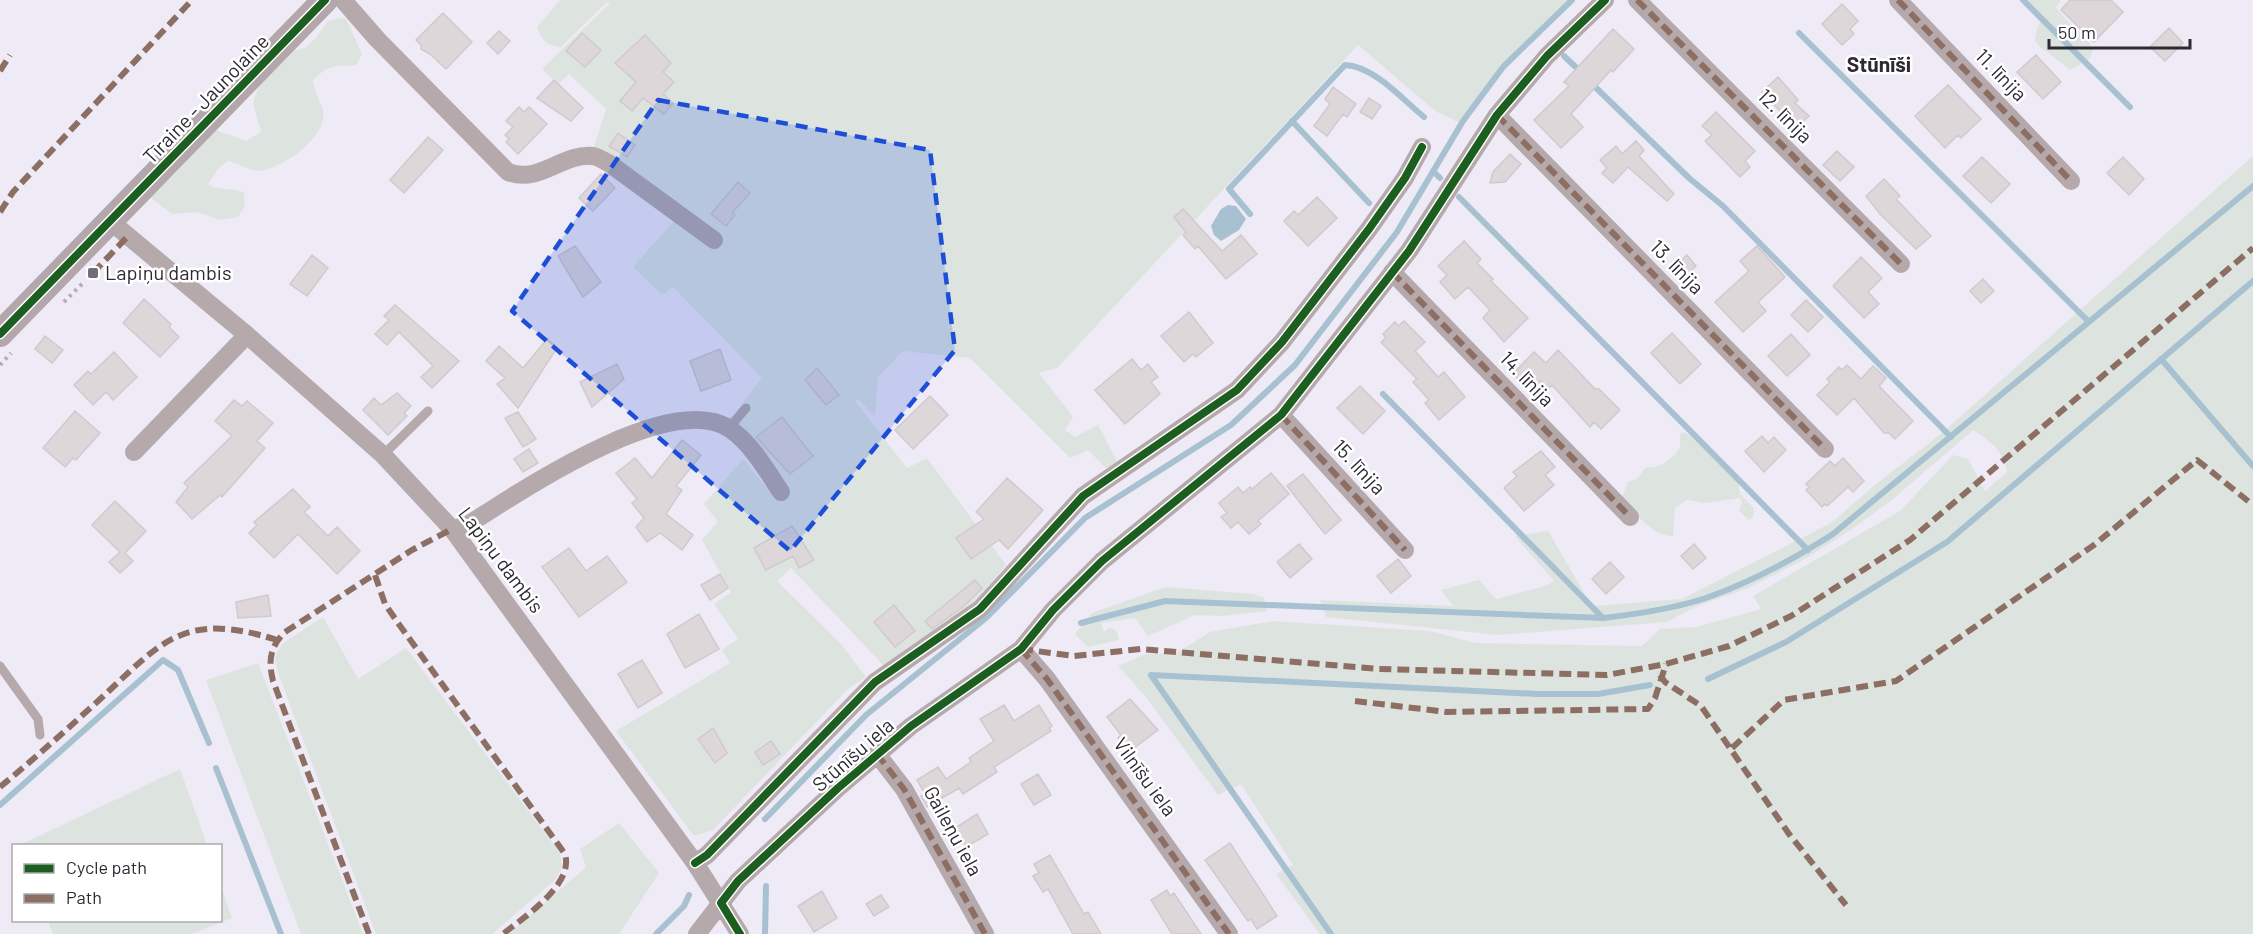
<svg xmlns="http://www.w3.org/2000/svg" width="2253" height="934" font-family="Barlow,sans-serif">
<rect width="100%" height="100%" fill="#eeeaf6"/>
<path fill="#dde4e0" d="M560,0h1010l-66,71 -41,53 -28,-13 -77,-66 -301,323 -18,5 34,44 -8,13 10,7 23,-12 20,38 -12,5 -18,-18 -18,8 -100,-100 -67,-7 -25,26 -3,40 -17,-18 -3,2 52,67 20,-10 79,107 -28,33 -21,18 -73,50 -93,-98 -14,13 63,62 26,34 -18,12 -135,141 -19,6 -78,-105 114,-68 -8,-13 16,-11 -24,-35 17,-12 -29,-52 16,-18 -14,-18 39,-45 33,40 12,-8 -64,-69 10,-8 28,-36 -89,-91 -11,8 -29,-28 50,-56 -89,-64 12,-38 -37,-35 -11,10 -16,-15 69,-67 -5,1 -45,44c-14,0 -20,-8 -24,-20z
M2025,0h36l-5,7c10,16 28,25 37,42l-3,9 -17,11h-5c-6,-8 -33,-23 -33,-29 0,-9 6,-16 6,-25z
M340,18l6,1 16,35 -6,11c-23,2 -25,-2 -43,15 1,12 8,21 10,31 5,27 -42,58 -64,60 -10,0 -21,-8 -31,-10l-10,8 -10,15c11,8 25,2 36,9l1,13 -7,11 -18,3 -23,-8 -25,2 -20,-15 -2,-9 22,-13 44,-47 30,11 15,-9 -8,-29 6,-18 35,-34 12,-4 10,-9 12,-17z
M2253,156v778h-933l-44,-60 17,-9 -52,-81 -23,11 -73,-99 -27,-30 28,-12h29l35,-22 63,-11 157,10 45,12 167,3 18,-17 37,-2 64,-18 -8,-13 147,-85 53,-56 15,4 17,32 22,-19c-3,-21 -17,-31 -34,-42l-81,70 -40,29 -47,30 -59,30 -49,17 -30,16 -169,13 -172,-18 -6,-17 133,6 -12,-16 38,-10 17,19 49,-13 9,-5 -39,-45 33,-5 44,75 90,-7 149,-76 45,-39 66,-51z
M1684,432l17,10 36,33 3,19 14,14 -1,9 -4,3 -10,-9 3,-8 -2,-5 -35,5 -18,-3 -12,8 -2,28c-21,1 -38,-24 -51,-38l6,-16 9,-3 8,-11 15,-2 15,-11 5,-8v-13z
M1166,587l87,7 11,4 3,13 -45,5 -27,-1 -47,21 -13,-18 -34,5 3,9 6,-5 7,5 2,8 -31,7 -13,-13 17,-21z
M323,617l35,62 48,-31 154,205 2,14 -7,13 -63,54h-116l-98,-261 -3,-15 7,-14z
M258,663l105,271h-62l-95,-254z
M180,769l27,76h-187z
M619,823l40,50 -40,61h-110l77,-67 -6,-18z
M221,886l11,32 -40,16h-139l-5,-13 172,-1z"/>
<path fill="#a7c1d1" d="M1228,205l8,1 10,13 -7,11 -18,11 -7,-6 -3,-9 10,-17z"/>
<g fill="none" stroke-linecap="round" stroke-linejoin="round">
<path stroke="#a7c1d1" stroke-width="6" d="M2023,0l107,107
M1799,33l290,289
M1564,56l17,16
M1590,82l99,96 34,28 228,231
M1292,121l77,82
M1433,171l7,7
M1459,197l349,353
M1250,214l-21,-25 116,-124c29,1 58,35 79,52
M2161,359l92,107
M1383,394l220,224
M1081,623l84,-22 438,17c35,-4 70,-9 103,-20 45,-16 88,-39 127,-64l420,-348
M1151,675l386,19h61l52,-9
M1151,675l180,259
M1708,679l78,-37 161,-100 306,-261
M216,768l65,166
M0,805l163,-145 15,10 31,73
M765,819l101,-104 120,-97 99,-100 146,-93 64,-60 102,-133 66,-111 40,-54 69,-67
M656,934l28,-28 5,-11
M765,934l1,-48"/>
</g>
<path fill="#ded7da" stroke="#d0c9cd" stroke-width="1.5" d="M2070,0h41l12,12 -29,30 -33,-32z
M1842,4l16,17 -8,8 4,5 -12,11 -20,-21z
M443,13l29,29 -26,27 -16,-15 -9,-5v-4l-5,-5z
M2169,28l14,15 -18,18 -15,-14z
M1613,29l21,20 -21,23 -2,-2 -40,44 12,13 -22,21 -27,-28 35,-34 -5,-4z
M499,31l11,10 -12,13 -11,-11z
M582,33l19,17 -16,17 -19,-16z
M645,35l26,28 -8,9 11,10 -11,12 10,9 -9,11 -21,-16 -11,13 -12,-10 16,-19 -21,-19z
M2036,55l25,27 -18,17 -26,-27z
M1778,77l20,23 -3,3 14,13 -13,12 -34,-36z
M554,80l29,28 -12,13 -34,-23z
M1948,85l33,34 -20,19 -3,-3 -13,13 -30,-32z
M1333,87l23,17 -9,13 -4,-3 -16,22 -13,-10 16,-22 -5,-5z
M1369,98l12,8 -9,13 -12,-7z
M519,107l5,5 5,-5 18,17 -29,30 -12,-12 3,-3 -4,-4 8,-8 -7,-6z
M1716,112l39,39 -10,10 5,6 -10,10 -35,-36 7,-6 -10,-9z
M618,133l17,12 -8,12 -18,-11z
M428,137l15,13 -39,43 -14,-13z
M1636,141l8,9 -5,6 35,38 -7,7 -39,-34 -15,16 -11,-10 5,-5 -7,-8 16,-14 6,8z
M1837,151l17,16 -14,14 -17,-16z
M1510,154l11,10 -16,18 -15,1 3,-11z
M1982,157l28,27 -19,19 -28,-27z
M2123,157l21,22 -15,16 -22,-22z
M601,174l14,14 -22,23 -14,-13z
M1884,179l16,17 -4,3 35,37 -15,13 -36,-35 -14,-18z
M738,182l12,11 -18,20 3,2 -9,11 -15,-12z
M1317,197l20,21 -29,28 -24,-25 10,-10 4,4z
M1183,209l39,42 19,-16 16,19 -31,25 -28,-33 -3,3 -12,-14 3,-3 -12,-15z
M1464,241l17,18 -4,4 16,16 -2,2 37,37 -24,24 -21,-24 7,-8 -22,-23 -13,12 -15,-17 7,-7 -9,-9z
M575,246l26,36 -18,15 -25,-41z
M1757,246l28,31 -27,25 8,9 -23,21 -28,-30 34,-31 -9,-10z
M312,255l16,13 -21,28 -17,-12z
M1687,255l9,11 -13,13 -10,-11z
M1861,257l21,21 -14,14 11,12 -15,14 -31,-32z
M1983,279l11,12 -13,12 -11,-12z
M144,299l27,25 -2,3 10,10 -19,20 -37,-34z
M1806,300l17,17 -15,15 -17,-17z
M395,305l64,56 -27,27 -11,-11 12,-11 -34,-34 -12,13 -12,-11 14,-14 -5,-4z
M1189,312l24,31 -17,14 -3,-3 -9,8 -23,-26z
M1404,321l21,21 -10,9 23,26 6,-5 21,25 -26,23 -14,-17 4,-3 -16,-18 4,-3 -36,-37 5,-4 -3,-4 12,-12 3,4z
M1672,333l29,31 -21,20 -29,-31z
M1791,334l19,21 -23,21 -19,-20z
M45,336l18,14 -11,13 -17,-14z
M547,339l10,9 -39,60 -21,-24 8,-6 -19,-17 13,-15 24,22z
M720,349l11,31 -30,11 -11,-30z
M1558,350l37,39h4l21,21 -19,19 -7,-7 -4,5 -38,-42 -3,3 -8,-7 -10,10 -18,-17 21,-22 12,11z
M114,352l23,25 -24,23 -7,-8 -13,13 -19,-20 14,-14 3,3z
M1132,359l9,11 7,-6 10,13 -7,5 9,12 -35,30 -30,-34z
M617,364l7,15 -32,28 -12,-25z
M1847,365l14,14 12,-13 13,12 -7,8 34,35 -18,18 -6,-6h-5l-30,-35 -17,17 -20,-20 13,-13 -3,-3 12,-12 3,3z
M817,368l22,27 -13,10 -21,-25z
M1360,386l25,25 -22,23 -26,-26z
M397,393l14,13 -7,7 3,3 -19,19 -25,-25 11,-12 7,7z
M930,396l18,19 -35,34 -18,-19z
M234,400l8,6 5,-5 26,22 -16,18 8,7 -43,49 -2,-2 -28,24 -16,-17 12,-15 -4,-4 48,-47 -17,-15z
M75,411l25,22 -24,27 -3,-2 -8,9 -22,-19z
M518,412l18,27 -13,8 -18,-29z
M782,417l31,39 -23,18 -34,-37z
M1762,436l6,7 6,-6 12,13 -22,22 -19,-21z
M682,440l19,15 -25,31 6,4 -16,24 27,21 -11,15 -22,-17 -13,9 -11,-15 8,-9 -12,-15 5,-4 -21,-26 19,-15 17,20z
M529,449l9,14 -15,9 -9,-13z
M1541,451l14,16 -10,8 9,10 -30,26 -20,-23 13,-12 -4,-4z
M1843,458l21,23 -11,11 -5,-5 -21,19 -2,-2 -3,3 -16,-17 3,-3 -3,-3 24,-23 5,5z
M1271,473l18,21 -31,27 3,3 -12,10 -11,-12 -7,6 -10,-11 6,-4 -8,-10 19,-16 5,6 7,-6 2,2z
M1303,474l38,46 -16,14 -38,-48z
M1007,478l36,32 -35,39 -9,-9 -28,19 -15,-21 28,-19 -8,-7z
M293,489l17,18 -6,5 24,24 9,-9 23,24 -23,23 -39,-40 -24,24 -25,-25 8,-8 -3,-3z
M115,501l31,30 -21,22 8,8 -13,12 -11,-11 11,-10 -28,-27z
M792,526l22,34 -15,8 -6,-12 -27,14 -12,-22z
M1299,544l13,15 -22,19 -13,-16z
M1694,544l12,14 -13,11 -12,-13z
M569,548l17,23 21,-15 20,26 -48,35 -37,-50z
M1398,559l13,17 -20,17 -14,-17z
M1610,562l14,15 -18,17 -14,-15z
M720,574l8,14 -18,12 -9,-15z
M975,580l7,8 -19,19 -31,22 -7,-8z
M268,595l3,21 -33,2 -2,-16z
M894,605l21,26 -20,16 -21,-25z
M699,614l20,35 -34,19 -18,-34z
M642,660l20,33 -24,15 -20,-34z
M1130,699l28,31 -29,22 -11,-14 3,-3 -14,-18z
M1004,705l10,16 25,-16 13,21 -3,2 2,3 -57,36 3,5 -34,22 -4,-6 -32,19 -6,-11 4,-2 -8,-14 21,-13 8,12 25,-17 -2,-4 25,-17 -14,-22z
M713,728l14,25 -12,10 -17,-24z
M771,741l9,13 -17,11 -8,-13z
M1038,774l13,21 -17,10 -13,-21z
M977,814l11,20 -22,13 -11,-19z
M1230,843l47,73 -20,13 -6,-10 -3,2 -43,-61z
M1050,855l34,59 4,-2 13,22h-28l-25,-45 -5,3 -10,-16 6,-3 -5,-9z
M1167,890l3,6 4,-3 27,41h-29l-21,-34z
M822,891l15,27 -23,14 -16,-26z
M881,895l8,12 -15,9 -8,-12z"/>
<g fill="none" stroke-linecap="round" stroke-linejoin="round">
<path stroke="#b4acb0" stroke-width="4" stroke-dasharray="3 4.5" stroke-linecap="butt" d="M64,302l18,-18
M0,365l11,-12"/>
<path stroke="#b5a9ab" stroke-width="9" d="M729,428l17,-20
M383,455l45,-44
M0,666l38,53 2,16"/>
<path stroke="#b5a9ab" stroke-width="18" d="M343,0l34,39 131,133c32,12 54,-19 85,-16 5,1 12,5 17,8l104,76
M1637,0l264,264
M1898,0l173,181
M1497,115l328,334
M110,221l137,114 136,120 69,74 243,334 45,71
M1392,272l238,245
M1281,415l124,135
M134,452l113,-117
M452,529l14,-3c52,-33 204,-137 264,-97 22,15 37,42 51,63
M1021,649l26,30 182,255
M877,754l27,35 81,145
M695,863l12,-8 168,-173 105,-73 103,-113 154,-106 45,-48 87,-113 36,-51 17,-31
M697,934l41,-53 100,-93 73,-62 110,-77 32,-39 49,-49 179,-146 128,-164 88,-136 50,-59 58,-56"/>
<path stroke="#b4a7ab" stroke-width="26" d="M0,334l325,-334"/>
<path stroke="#8d6e63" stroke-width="6" stroke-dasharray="12 6" stroke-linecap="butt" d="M1637,0l264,264
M1898,0l173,181
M0,71l10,-16
M1497,115l328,334
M0,212l13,-20 179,-192
M1392,272l238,245
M93,273l35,-37
M1281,415l124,135
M375,575l10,29 13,19 167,231c9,31 -40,62 -62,80
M1021,649l53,7 67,-7 238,20 228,6 59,-11 63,-18 62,-30 119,-76 343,-292
M1021,649l26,30 182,255
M1660,675l5,7 36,24 88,128 57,71
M1355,701l92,11 201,-3 7,-11 11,-34
M1732,748l52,-48 112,-19 198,-136 103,-85 56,45
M877,754l27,35 81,145
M0,787c33,-27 65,-56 97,-85 65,-60 85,-92 180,-62
M369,934l-96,-253c-5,-21 -3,-34 12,-49l127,-82 40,-21"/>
<defs>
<path id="cycleway" d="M0,334l325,-334
M695,863l12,-8 168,-173 105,-73 103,-113 154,-106 45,-48 87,-113 36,-51 17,-31
M740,934l-19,-31 17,-22 100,-93 73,-62 110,-77 32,-39 49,-49 179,-146 128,-164 88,-136 50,-59 58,-56"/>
</defs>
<use href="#cycleway" stroke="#fff" stroke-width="11"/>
<use href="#cycleway" stroke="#1b5e20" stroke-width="8"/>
</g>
<path fill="#1d4ed8" fill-opacity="0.2" stroke="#1d4ed8" stroke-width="4.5" stroke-dasharray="12 8" stroke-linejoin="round" d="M658,100l272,50 25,200 -165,201 -278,-240z"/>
<rect fill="#716d77" stroke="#fff" stroke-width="2" x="87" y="267" width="12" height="12" rx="3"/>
<g text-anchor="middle" stroke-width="5" stroke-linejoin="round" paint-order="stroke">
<g font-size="20" fill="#2d2a33" stroke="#fff">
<text transform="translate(2001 75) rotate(46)" y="7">11. līnija</text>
<text transform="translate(206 99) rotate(-46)" y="7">Tīraine - Jaunolaine</text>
<text transform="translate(1785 116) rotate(45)" y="7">12. līnija</text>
<text transform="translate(1677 267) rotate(46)" y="7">13. līnija</text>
<text transform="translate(1527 379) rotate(46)" y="7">14. līnija</text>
<text transform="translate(1359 467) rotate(47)" y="7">15. līnija</text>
<text transform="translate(501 560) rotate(53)" y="7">Lapiņu dambis</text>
<text transform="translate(853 755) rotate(-41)" y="7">Stūnīšu iela</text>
<text transform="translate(1145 777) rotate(54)" y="7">Vilnīšu iela</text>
<text transform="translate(953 831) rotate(61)" y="7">Gaileņu iela</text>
</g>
<g font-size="20" fill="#2d2a33" stroke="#fff" text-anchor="start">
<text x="105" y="280">Lapiņu dambis</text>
</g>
<g font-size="21" font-weight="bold" fill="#2d2a33" stroke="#fff">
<text x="1879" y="72">Stūnīši</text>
</g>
</g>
<rect x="12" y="844" width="210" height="78" fill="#ffffff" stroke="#abaaad" stroke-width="1.5"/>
<rect x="24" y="864" width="30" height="9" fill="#1b5e20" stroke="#abaaad" stroke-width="1.5"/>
<text x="66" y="874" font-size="18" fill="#2d2a33">Cycle path</text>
<rect x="24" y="894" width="30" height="9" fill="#8d6e63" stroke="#abaaad" stroke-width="1.5"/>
<text x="66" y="904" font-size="18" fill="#2d2a33">Path</text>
<path d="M2049 39v9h141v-9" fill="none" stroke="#2d2a33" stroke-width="3"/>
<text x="2058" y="39" font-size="18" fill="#2d2a33" stroke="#ffffff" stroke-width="4.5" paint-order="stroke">50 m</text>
</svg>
